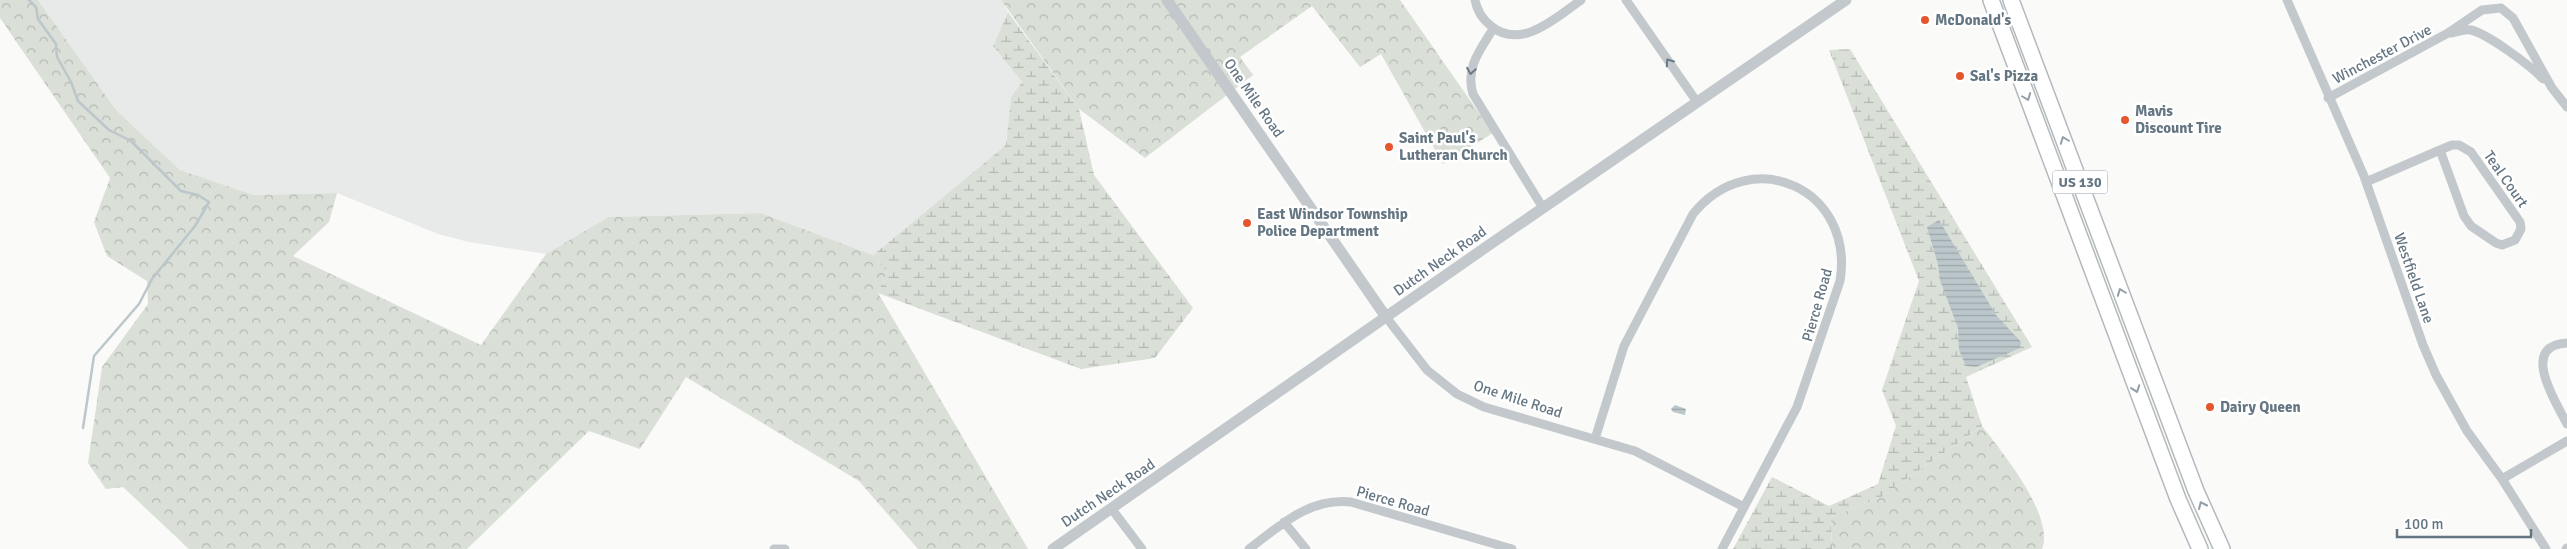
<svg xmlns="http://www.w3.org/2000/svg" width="2567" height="549" font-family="Signika,sans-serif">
<defs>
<pattern id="forest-crowns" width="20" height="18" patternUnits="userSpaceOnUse" patternTransform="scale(1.25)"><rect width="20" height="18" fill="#dadfd7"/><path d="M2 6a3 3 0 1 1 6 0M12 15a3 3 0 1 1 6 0" fill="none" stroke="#b4b9b4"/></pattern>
<pattern id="wetland-marsh" width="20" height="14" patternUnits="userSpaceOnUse" patternTransform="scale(1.25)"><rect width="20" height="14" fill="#dadfd7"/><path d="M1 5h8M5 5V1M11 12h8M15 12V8" fill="none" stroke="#b4b9b4"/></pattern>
<pattern id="water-rules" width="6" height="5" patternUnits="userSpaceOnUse" patternTransform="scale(1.25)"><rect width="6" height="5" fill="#bbc7cb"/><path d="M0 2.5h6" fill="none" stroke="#9ca6aa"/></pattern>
</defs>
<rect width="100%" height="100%" fill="#fafaf8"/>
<path fill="#e8e9e9" d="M38,0h963l7,12 -15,34 29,36 -11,15 -5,48 -133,110 -112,-42 -153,4 -62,37 -77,-12 -31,-8 -101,-41 -83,2 -74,-25 -64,-60z"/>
<path fill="url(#forest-crowns)" d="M0,0h38l78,110 64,60 74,25 83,-2 -8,29 -36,34 188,89 65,-91 62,-37 153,-4 112,42 14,17 -9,21 150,256h-110l-59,-68 -173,-104 -46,72 -51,-18 -122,118h-278l-66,-62 -17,2 -18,-26 14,-96 46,-63 -1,-23 -40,-25 -13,-34 16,-44 -110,-160z
M1001,0h399l93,133 -50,31 -62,-110 -21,13 -48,-61 -72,51 13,18 -108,83 -66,-49z
M1982,426c20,26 73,90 60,123h-210l-1,-32 50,-20z"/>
<path fill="url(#wetland-marsh)" d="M1008,12l71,97 15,66 99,133 -38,50 -74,11 -203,-76 9,-21 -14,-17 133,-110 5,-48 11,-15 -29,-36z
M1850,49l182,298 -66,30 16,49 -101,71 -50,20 1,32h-99l39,-72 57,29 49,-22 18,-58 -14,-36 37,-109 -90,-231z"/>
<path fill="url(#water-rules)" d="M1939,220l57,95 25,27 -1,6 -44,19 -10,-1 -7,-16 -1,-22 -18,-48 -2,-16 -11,-37z
M1675,405l11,4 -1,6 -12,-3 -2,-3z"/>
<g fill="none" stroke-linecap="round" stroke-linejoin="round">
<path stroke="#bbc7cb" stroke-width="2.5" d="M29,0l7,7 2,12 18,25 1,13 14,25 7,19 31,29 22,11 50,50 17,4 11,7 -14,24 -43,53 -13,25 -45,52 -11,72"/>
<defs>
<path id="trunk" d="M1991,0l187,499 22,50
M2011,0l185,491 26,58"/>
</defs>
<use href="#trunk" stroke="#b4b9bd" stroke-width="18"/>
<path stroke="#c3c8cc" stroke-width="9" d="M1475,0c2,11 7,19 16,26 30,25 66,-9 90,-26
M1626,0l71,102
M2287,0l77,176 59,169 13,30 31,56 35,48 44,70
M1493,29c-13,21 -28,39 -20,65l70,114
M2452,33c7,-2 13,-4 19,-3 17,4 60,36 72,49
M2328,98l120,-65 34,-23 19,-2 12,10 39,70 15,19
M2452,145h7l12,7 49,70 1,7 -6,11 -13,5 -6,-2 -25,-17 -7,-10 -24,-66z
M2366,182l74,-32
M1386,317l41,53 30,24 27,13 151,44 109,56
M2567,343c-49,2 -10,61 0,81
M1595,439l29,-93 69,-132c59,-72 162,-25 147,67l-43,126 -75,142
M2502,479l65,-38
M1111,508l31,41
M1284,522l22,27
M774,549h11
M1249,549c32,-24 59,-51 102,-47l161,47
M2566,549l1,-1"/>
<path stroke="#c3c8cc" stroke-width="11" d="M1167,0l219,317
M1053,549l436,-304 357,-245"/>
<use href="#trunk" stroke="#fff" stroke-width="15"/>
</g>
<defs><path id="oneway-chevron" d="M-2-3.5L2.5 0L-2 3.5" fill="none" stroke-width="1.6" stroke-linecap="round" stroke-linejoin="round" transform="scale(1.25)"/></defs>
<g stroke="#6a7a87">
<use href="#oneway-chevron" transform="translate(1669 62) rotate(-125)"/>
<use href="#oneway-chevron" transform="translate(1471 71) rotate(99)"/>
</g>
<g stroke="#939fa8">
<use href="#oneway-chevron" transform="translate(2027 97) rotate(69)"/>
<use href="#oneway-chevron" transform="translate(2064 140) rotate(-111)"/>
<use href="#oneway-chevron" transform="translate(2121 292) rotate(-111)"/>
<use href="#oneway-chevron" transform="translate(2136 389) rotate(70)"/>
<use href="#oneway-chevron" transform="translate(2202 505) rotate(-114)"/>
</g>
<g fill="#e4572e" stroke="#fff" stroke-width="2">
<circle cx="1925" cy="20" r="5"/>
<circle cx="1960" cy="76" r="5"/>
<circle cx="2125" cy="120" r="5"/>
<circle cx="1389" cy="147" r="5"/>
<circle cx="1247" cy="223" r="5"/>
<circle cx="2210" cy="407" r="5"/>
</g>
<g text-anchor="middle" stroke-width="5" stroke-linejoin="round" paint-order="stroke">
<rect fill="#fff" stroke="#939fa8" stroke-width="1" x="2052.5" y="170.5" width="55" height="23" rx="4"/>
<g font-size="14" font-weight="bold" fill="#657683">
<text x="2080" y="187">US 130</text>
</g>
<g font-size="15" font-weight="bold" fill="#657683" stroke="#fff" text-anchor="start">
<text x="1935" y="25">McDonald's</text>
<text x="1970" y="81">Sal's Pizza</text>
<text x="2135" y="116">Mavis<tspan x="2135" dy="17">Discount Tire</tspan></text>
<text x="1399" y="143">Saint Paul's<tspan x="1399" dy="17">Lutheran Church</tspan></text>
<text x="1257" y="219">East Windsor Township<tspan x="1257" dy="17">Police Department</tspan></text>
<text x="2220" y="412">Dairy Queen</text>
</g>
<g font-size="15" fill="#657683" stroke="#fff">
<text transform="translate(2382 54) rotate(-28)" y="5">Winchester Drive</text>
<text transform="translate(1254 98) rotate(55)" y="5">One Mile Road</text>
<text transform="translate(2506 179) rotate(55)" y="5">Teal Court</text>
<text transform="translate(1440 261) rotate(-35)" y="5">Dutch Neck Road</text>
<text transform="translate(2414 278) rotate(71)" y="5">Westfield Lane</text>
<text transform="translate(1817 305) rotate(-74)" y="5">Pierce Road</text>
<text transform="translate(1518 399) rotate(18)" y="5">One Mile Road</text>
<text transform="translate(1108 493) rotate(-34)" y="5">Dutch Neck Road</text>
<text transform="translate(1393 501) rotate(16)" y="5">Pierce Road</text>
</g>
</g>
<path d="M2397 529v8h134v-8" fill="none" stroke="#657683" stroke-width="2.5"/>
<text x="2404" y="529" font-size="15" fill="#657683" stroke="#ffffff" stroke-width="4" paint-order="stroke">100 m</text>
</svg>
